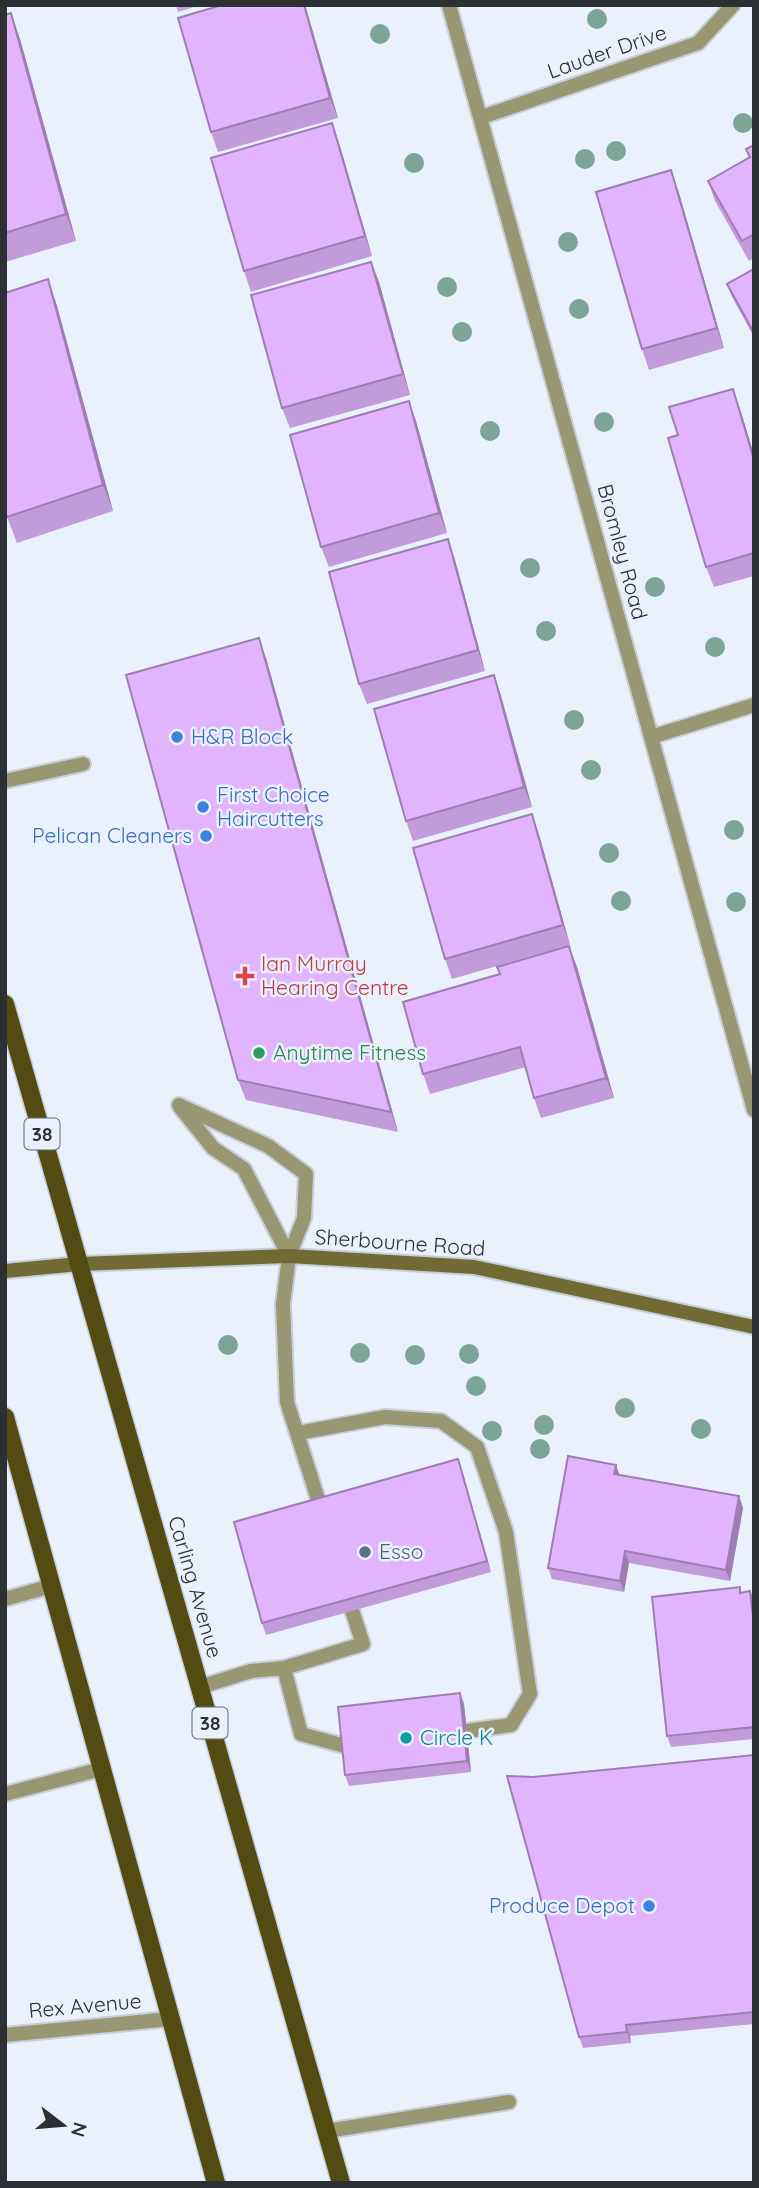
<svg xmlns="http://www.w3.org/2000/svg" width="759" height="2188" font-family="Quicksand,sans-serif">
<rect width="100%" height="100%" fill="#eaf1fc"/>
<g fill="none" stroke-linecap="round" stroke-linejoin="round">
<defs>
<path id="lane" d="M5,781l78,-17
M179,1105l89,41 38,28 -2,44 -15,38 -6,48 4,98 36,113
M180,1107l33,41 31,21 45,87
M298,1433l87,-16 56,4 36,26 29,85 24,162 -19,31 -44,6
M5,1599l46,-13
M284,1668l17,66 44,12
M200,1687l51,-16 33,-3 79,-24 -16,-49
M5,1794l96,-25
M327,2131l182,-29"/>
<path id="street" d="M449,5l305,1105
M482,117l216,-74 35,-38
M651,737l103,-32
M5,2035l165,-16"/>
<path id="secondary" d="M5,1271l74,-7 210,-8 185,11 280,60"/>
<path id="primary" d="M5,1004l336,1179
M5,1417l211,766"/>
</defs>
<use href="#lane" stroke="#c8ced8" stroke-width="18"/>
<use href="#street" stroke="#c8ced8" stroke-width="18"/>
<use href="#secondary" stroke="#c8ced8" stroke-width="18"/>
<use href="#primary" stroke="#c8ced8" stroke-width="21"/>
<use href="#lane" stroke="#999672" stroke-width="14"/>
<use href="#street" stroke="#999672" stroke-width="14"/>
<use href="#secondary" stroke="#706b34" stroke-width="14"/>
<use href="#primary" stroke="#524c12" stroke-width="18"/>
</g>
<g fill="#7ca497">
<circle cx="597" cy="19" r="10"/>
<circle cx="380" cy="34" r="10"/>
<circle cx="743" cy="123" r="10"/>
<circle cx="616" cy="151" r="10"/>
<circle cx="585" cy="159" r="10"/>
<circle cx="414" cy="163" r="10"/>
<circle cx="568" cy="242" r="10"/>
<circle cx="447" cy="287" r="10"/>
<circle cx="579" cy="309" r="10"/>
<circle cx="462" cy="332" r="10"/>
<circle cx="604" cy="422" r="10"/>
<circle cx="490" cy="431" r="10"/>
<circle cx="530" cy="568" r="10"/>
<circle cx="655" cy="587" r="10"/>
<circle cx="546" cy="631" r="10"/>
<circle cx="715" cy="647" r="10"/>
<circle cx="574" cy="720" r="10"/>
<circle cx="591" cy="770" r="10"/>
<circle cx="734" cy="830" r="10"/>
<circle cx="609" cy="853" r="10"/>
<circle cx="621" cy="901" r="10"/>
<circle cx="736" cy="902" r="10"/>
<circle cx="228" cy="1345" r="10"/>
<circle cx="360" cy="1353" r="10"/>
<circle cx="469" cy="1354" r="10"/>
<circle cx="415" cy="1355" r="10"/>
<circle cx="476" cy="1386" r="10"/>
<circle cx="625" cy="1408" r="10"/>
<circle cx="544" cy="1425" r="10"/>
<circle cx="701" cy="1429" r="10"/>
<circle cx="492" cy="1431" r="10"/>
<circle cx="540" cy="1449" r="10"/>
</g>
<path fill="#c29bda" d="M176,5h24l-22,7z
M305,5l33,113 -120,34 -7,-20z
M5,15l15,24 56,202 -71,21z
M339,143l33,113 -121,36 -7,-21z
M754,145v113l-5,3 -34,-60 -7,-20 41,-23 -3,-9z
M678,190l46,158 -75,22 -7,-21z
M371,262l8,20 31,113 -120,33 -8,-20z
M754,269v68l-23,-42 -4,-11z
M48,279l9,27 56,205 -96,32 -10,-26z
M740,409l14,46v121l-40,11 -8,-20z
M416,421l31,112 -118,34 -8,-20z
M448,539l7,21 30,111 -118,33 -8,-20z
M266,658l132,474 -152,-32 -8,-20z
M494,675l7,21 31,111 -119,34 -7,-20z
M532,814l7,21 31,110 -118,34 -7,-20z
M577,967l37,131 -73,20 -7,-20 -8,-31 -96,27 -7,-20z
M458,1459l33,113 -225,63 -4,-12z
M619,1475l120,21 4,12 -13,73 -101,-18 -5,29 -72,-13 -4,-11z
M741,1592l13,8v139l-83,8 -4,-11z
M460,1693l4,11 7,68 -122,14 -4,-11z
M754,1755v269l-124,12 1,7 -48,5 -4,-11 -46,-260z"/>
<path fill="#9e7eb2" d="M304,5h1l33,113 -8,-20z
M11,13l9,26 56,202 -10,-27z
M332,123l7,20 33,113 -7,-20z
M671,170l7,20 46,158 -7,-20z
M371,262l8,20 31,113 -7,-21z
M48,279l9,27 56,205 -10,-26z
M733,389l7,20 14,46v5z
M409,401l7,20 31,112 -8,-20z
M448,539l7,21 30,111 -7,-21z
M259,638l7,20 132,474 -7,-20z
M494,675l7,21 31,111 -8,-20z
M532,814l7,21 31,110 -7,-20z
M569,946l8,21 37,131 -8,-20z
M458,1459l4,11 29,102 -4,-11z
M616,1465l4,11 -6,-2z
M739,1496l4,12 -13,73 -4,-11z
M625,1551l4,12 -5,29 -4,-11z
M750,1591l4,9v26z
M460,1693l4,11 7,68 -4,-11z
M626,2025l4,11 1,7 -4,-11z"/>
<path fill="#e2b4fe" stroke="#9e7eb2" stroke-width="2" d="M222,5h82l26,93 -119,34 -33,-114z
M11,13l55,201 -61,19v-218z
M332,123l33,113 -121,35 -33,-113z
M754,145v89l-12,7 -34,-60 42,-24 -4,-8z
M671,170l46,158 -75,21 -46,-157z
M371,262l32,112 -121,34 -31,-113z
M754,269v64l-27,-49z
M48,279l55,206 -96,32 -2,-6v-218z
M733,389l21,71v93l-48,14 -38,-129 10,-3 -9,-28z
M409,401l30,112 -118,34 -31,-112z
M448,539l30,111 -119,34 -30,-112z
M259,638l132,474 -153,-32 -112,-405z
M494,675l30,112 -118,34 -32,-112z
M532,814l31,111 -118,34 -32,-111z
M569,946l37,132 -72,20 -14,-51 -97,27 -20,-72 97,-28 -3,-7z
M568,1456l48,9 -2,9 125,22 -13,74 -101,-19 -5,30 -72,-13z
M458,1459l29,102 -225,62 -28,-101z
M740,1587v6l10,-2 4,35v101l-87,9 -15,-139z
M460,1693l7,68 -122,14 -7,-68z
M754,1755v257l-128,13 1,7 -48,5 -72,-261 26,1z"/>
<g fill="#3f7fe0" stroke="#eaf1fc" stroke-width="2.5">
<circle cx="177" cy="737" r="7"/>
<circle cx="203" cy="807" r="7"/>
<circle cx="206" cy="836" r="7"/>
<circle cx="649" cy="1906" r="7"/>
</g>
<path fill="#e0444e" stroke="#eaf1fc" stroke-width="2.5" d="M241.5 965.5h7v7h7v7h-7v7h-7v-7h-7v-7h7z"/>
<circle fill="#2e9e5b" stroke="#eaf1fc" stroke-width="2.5" cx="259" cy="1053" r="7"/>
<circle fill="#5c6f8a" stroke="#eaf1fc" stroke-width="2.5" cx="365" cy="1552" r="7"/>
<circle fill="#0f9aa8" stroke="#eaf1fc" stroke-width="2.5" cx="406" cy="1738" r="7"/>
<g text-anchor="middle" stroke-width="5" stroke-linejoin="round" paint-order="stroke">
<g fill="#eaf1fc" stroke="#65696f" stroke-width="2">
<rect x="24.5" y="1118.5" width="35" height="31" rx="5"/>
<rect x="192.5" y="1707.5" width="35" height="31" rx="5"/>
</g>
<g font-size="19" font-weight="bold" fill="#2c2f33">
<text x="42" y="1141">38</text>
<text x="210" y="1730">38</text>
</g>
<g font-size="21" fill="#2c2f33" stroke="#eaf1fc">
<text transform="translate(607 52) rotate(-19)" y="7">Lauder Drive</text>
<text transform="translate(622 552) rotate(75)" y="7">Bromley Road</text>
<text transform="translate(400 1243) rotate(4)" y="7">Sherbourne Road</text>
<text transform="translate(195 1587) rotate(74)" y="7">Carling Avenue</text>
<text transform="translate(85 2006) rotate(-5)" y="7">Rex Avenue</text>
</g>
<g font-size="21" fill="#366cbe" stroke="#eaf1fc" text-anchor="start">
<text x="191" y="744">H&amp;R Block</text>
<text x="217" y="802">First Choice<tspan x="217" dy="24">Haircutters</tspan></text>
<text x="192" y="843" text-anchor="end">Pelican Cleaners</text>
<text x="635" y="1913" text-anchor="end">Produce Depot</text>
</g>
<g font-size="21" fill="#be3a42" stroke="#eaf1fc" text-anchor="start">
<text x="261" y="971">Ian Murray<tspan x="261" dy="24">Hearing Centre</tspan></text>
</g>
<g font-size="21" fill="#27864d" stroke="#eaf1fc" text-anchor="start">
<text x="273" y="1060">Anytime Fitness</text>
</g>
<g font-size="21" fill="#4e5e75" stroke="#eaf1fc" text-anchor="start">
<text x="379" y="1559">Esso</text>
</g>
<g font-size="21" fill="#0d838f" stroke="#eaf1fc" text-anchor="start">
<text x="420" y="1745">Circle K</text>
</g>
</g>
<rect width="759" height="2188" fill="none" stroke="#2c2f33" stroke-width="14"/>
<g transform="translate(63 2125) rotate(106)" stroke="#eaf1fc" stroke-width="5" paint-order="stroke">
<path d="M0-5L12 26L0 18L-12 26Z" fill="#2c2f33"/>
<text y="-10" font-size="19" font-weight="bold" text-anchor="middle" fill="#2c2f33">N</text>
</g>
</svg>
